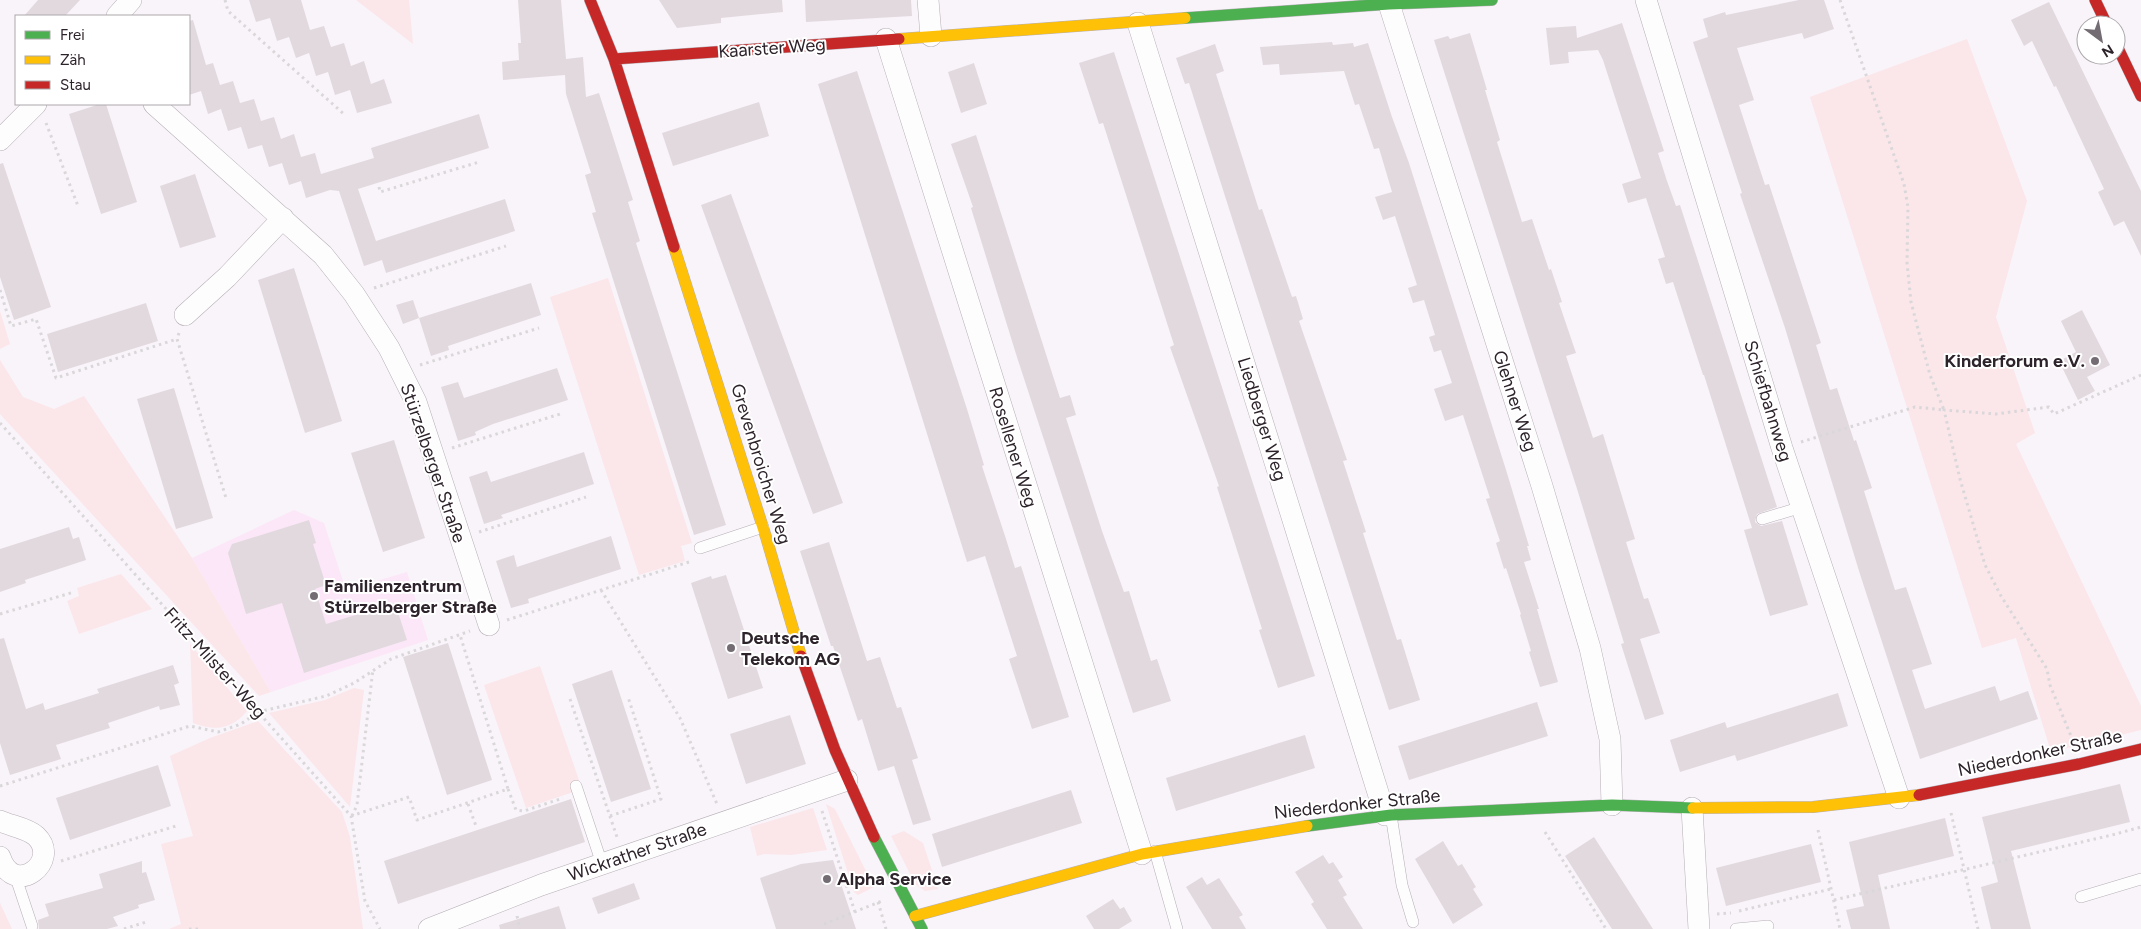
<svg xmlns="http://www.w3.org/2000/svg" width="2141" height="929" font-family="Figtree,sans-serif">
<rect width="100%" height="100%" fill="#f9f4f9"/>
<path fill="#fce7f9" d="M294,510l30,13 22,67 61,-18 21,68 -157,52 -79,-134z"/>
<path fill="#fbe6ea" d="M356,0h53l4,44z
M1967,39l60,162 -31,116 39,116 -19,11 125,262v24l-90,22 -35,-114 -34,10 -172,-551z
M608,278l84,265 -11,3 4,15 -46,14 -89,-278z
M0,311l10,33 -10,5z
M0,360l23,37 31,12 30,-13 108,162 79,134 -12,4 -259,-282z
M121,574l31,35 -73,25 -12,-33 12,-5 -2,-8z
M190,644l57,67c-16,19 -32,20 -54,12z
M540,666l42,123 -56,19 -42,-123z
M354,688l10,2 -14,117 -81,-94 56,-13z
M258,721l84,91 8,25 13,92h-194l12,-5 -20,-80 32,-8 -23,-80 40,-18z
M826,804l9,5 39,78 -16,8 -4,-3z
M813,808l14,42 -36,5 -27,-1 -7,2 -7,-29z
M904,831l19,12 15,46 -13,2 -10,-7 -24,-48z
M0,903l12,26h-12z"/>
<path fill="#e2d9df" d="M38,0h42l-15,16h-41z
M249,0h52l9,30 14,-4 7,21 13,-4 7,23 13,-5 7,23 13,-5 8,24 -35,10 -7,-23 -15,5 -7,-23 -12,4 -7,-23 -13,5 -7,-21 -12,4 -7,-23 -14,4z
M518,0h43l5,59 17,-2 3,40 13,-4 34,107 -5,2 12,39 -4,2 90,282 -32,10 -102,-322 4,-1 -11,-37 6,-2 -25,-79 -1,-19 -62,5 -1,-18 17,-2 -1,-17h3z
M659,0h123l1,12 -62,6v5l-44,5z
M805,0h106l1,16 -106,6z
M1799,0h25l10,29 -30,10 -2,-6 -65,15 17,52 -15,5 26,80 4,-1 52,159 -5,2 14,45 7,-2 17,53 2,-1 16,48 -8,3 31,99 11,-3 26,77 -20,6 13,39 70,-23 5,15 28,-10 10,28 -118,40 -61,-188 -74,-243 -45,-134 2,-1 -49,-151 15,-5 -5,-18 22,-7 1,3z
M2049,2l92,189v65l-17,-35 -10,5 -16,-34 6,-3 -48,-103 -2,1 -22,-46 -8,5 -13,-26z
M193,20l13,45 7,-2 7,22 13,-4 7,22 14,-4 7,22 13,-4 7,22 13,-5 7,23 14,-4 6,21 53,-16 -3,-10 108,-34 10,34 -131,41 18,52 129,-42 10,32 -129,42 -4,-13 -18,6 -25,-75 -9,-1 -24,8 -5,-17 -12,4 -7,-22 -13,4 -7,-22 -14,4 -7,-22 -13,4 -7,-22 -13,5 -7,-23 -12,4v-74z
M1622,23l42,128 -6,2 9,28 9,25 4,-1 97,302 -20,7 -2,8 6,4 21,-5 26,84 -38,11 -26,-86 8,-2 -48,-153h-1l-30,-93 -7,2 -8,-25 7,-2 -19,-59 -18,5 -6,-19 19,-6 -38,-118 -5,-10 -30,2 1,11 -19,2 -4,-37 30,-2 1,12z
M1470,33l17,57h-2l15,50 -3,2 25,80 10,-3 17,51 2,-1 11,33 -3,1 17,50 -10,3 27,82 10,-4 32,105 -9,3 17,54 1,3 4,-1 12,35 -20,6 24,75 -19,6 -24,-76 3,-1 -46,-151 -144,-452 14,-4 2,3z
M1332,42l1,3 20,-2 1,4 14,-4 24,74 17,46 98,310 22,73h-2l4,14 -7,2 15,47h-2l21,73 -18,5 -11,-35 2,-1 -11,-36 1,-1 -15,-46 -2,1 -8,-26 4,-2 -14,-42 4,-1 -27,-83 -18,6 -11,-32 18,-6 -11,-33 -7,2 -5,-15 6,-2 -11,-35 -11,3 -5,-15 9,-3 -22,-69 -12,4 -8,-23 17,-5 -13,-44 -5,1 -15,-45 -4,1 -11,-34 -64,4 -1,-11 -16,1 -3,-18z
M1215,44l9,27 -8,3 43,136 3,-1 30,88 4,-1 7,23 -4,2 48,139 -4,1 23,71 -3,1 34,107 4,-1 19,61 -31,10 -187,-586 -13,-41 -4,1 -9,-26z
M1114,52l201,624 -37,12 -19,-58 3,-1 -45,-142 2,-1 -49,-139 4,-2 -22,-69 -49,-153 -4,1 -20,-61z
M974,63l13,41 -26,9 -13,-41z
M857,71l110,338 17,56 -2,1 24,73 9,29 6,-2 48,151 -37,12 -23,-70 8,-3 -32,-100 -18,6 -149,-478z
M759,102l10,34 -96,30 -11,-33z
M100,104h6l31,98 -36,12 -32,-100z
M976,135l84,263 10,-3 6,20 -10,3 36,113 22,61 5,-1 22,70 6,-2 14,42 -38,12 -117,-359 -45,-146 2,-1 -22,-63z
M3,163l48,144 -37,13 -14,-43v-113z
M195,174l21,63 -36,11 -20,-62z
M731,194l112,309 -30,11 -112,-309z
M294,268l48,153 -37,12 -47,-153z
M531,283l10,32 -93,31 1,4 -18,6 -12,-38 -16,6 -7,-19 17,-5 6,18z
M146,303l12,38 -100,31 -11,-38z
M2082,310l28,55 -23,12 8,14 -17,9 -19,-39 17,-9 -15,-31z
M557,368l11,32 -75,24 -18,8 1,3 -18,6 -17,-54 17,-5 6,16z
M174,388l39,130 -37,11 -39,-130z
M394,440l31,98 -42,14 -32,-99z
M584,452l10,32 -93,31 2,3 -19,6 -15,-47 18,-6 4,11z
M309,520l7,23 -3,1 13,41 -11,4 11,35 69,-21 12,37 -103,33 -22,-70 -36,11 -18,-61 4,-9z
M69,527l4,12 6,-2 7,23 -61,20 1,3 -26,9v-43z
M611,536l10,33 -93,30 1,4 -18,5 -15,-47 18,-6 3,12z
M829,542l38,119 13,-4 17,51 4,-1 17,51 -6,2 19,60 -18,5 -19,-59 -16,5 -16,-52 -4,2 -25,-75h-2l-31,-95z
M726,575l37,113 -35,11 -37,-116 20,-7 1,3z
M4,638l22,71 17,-6 2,7 54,-17 -2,-4 76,-24 6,18 -5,2 6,20 -20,5 -1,-4 -51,17 2,5 -54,17 5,14 -51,16 -10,-32v-104z
M448,643l44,137 -45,15 -44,-138z
M612,670l39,119 -40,13 -39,-118z
M1838,693l10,33 -111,35 -2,-6 -55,17 -10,-32 55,-18 2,6z
M1537,702l11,34 -139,44 -11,-34z
M790,715l16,49 -60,20 -16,-50z
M1305,735l10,33 -139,43 -10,-33z
M158,765l13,41 -101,34 -14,-42z
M2120,784l10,38 -119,29 20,78h-40l-10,-42 17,-5 -16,-65z
M1071,790l11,33 -140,44 -10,-33z
M571,799l14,43 -187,62 -14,-43z
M1945,818l9,38 -76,19 12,54h-39l-5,-19 18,-4 -15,-64z
M1594,837l31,48 28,44h-41l-31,-48 -16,-25z
M1443,841l15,25 4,-2 14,23 -3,2 10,16 -30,19 -38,-65z
M1811,844l10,38 -95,24 -10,-38z
M1323,855l6,9 4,-2 10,15 -5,3 9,15 -4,2 20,32h-36l-16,-25 3,-2 -19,-30z
M833,860l23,69h-80l-16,-51 41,-14z
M142,861v12l4,-1 9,28 -17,5 1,3 -26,9 5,9 -11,3h-68l-1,-9 11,-4 -4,-12 58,-16 -4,-14z
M1202,877l5,8 12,-7 24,37 -4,2 7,12h-34l-26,-42z
M634,883l6,16 -42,15 -6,-16z
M1113,899l7,10 4,-2 8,14 -13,8h-25l-8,-13z
M559,906l7,23h-66l-1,-4z"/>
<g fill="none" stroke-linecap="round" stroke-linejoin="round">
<defs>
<path id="lane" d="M1762,519l40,-12
M700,548l63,-21
M576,786l26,78
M1391,815l11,70 11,37
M1155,851l22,78
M15,875l17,51
M2081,897l60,-18
M1736,929l32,-3"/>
<path id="street" d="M928,0l3,36
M1646,0l136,448 117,350
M1389,4l153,482 48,162 20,91 2,66
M117,16l14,-16
M1138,23l247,792
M886,39l256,815
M154,104l169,151 31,39 35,54 27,54 73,223
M0,140l36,-36
M185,315l42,-38 56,-59
M1692,808l7,121
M0,821c11,5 27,7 36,15 26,25 -22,63 -36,21
M429,929l112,-44 306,-105"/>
<path id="fast" d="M1185,18l204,-14 103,-4
M1307,826l84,-11 221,-10 81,3
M874,837l48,92"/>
<path id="slow" d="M899,39l286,-21
M674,247l92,290 35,119
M1693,808l120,-1 106,-12
M915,916l227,-62 165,-28"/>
<path id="jam" d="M590,0l24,59 60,188
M2095,0l12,25
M2116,44l25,52
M614,59l285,-20
M801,656l34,94 39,87
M1919,795l160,-31 62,-15"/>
</defs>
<use href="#lane" stroke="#b6b0b6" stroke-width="12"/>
<use href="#street" stroke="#b6b0b6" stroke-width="22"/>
<use href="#fast" stroke="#b6b0b6" stroke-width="12"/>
<use href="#slow" stroke="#b6b0b6" stroke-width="12"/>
<use href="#jam" stroke="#b6b0b6" stroke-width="12"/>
<path stroke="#d9d7d9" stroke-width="3" stroke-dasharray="2.5 4" stroke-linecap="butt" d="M225,0l3,11 117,104
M1840,0l64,184 4,23 -1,56 4,39 19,73 14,35
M46,123l32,83
M379,187l1,5 99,-30
M374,288l132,-42
M0,290l11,36 25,-7 20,59 121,-39
M179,333l-2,6 49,159
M420,365l119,-37
M0,423l351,393 14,85 15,28
M1801,442l114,-35 29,3
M452,448l108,-34
M479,532l107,-35
M601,590l79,128 37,86
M0,614l74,-22
M507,620l185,-59
M570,699l47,138
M2073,741l-23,-56 -3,-16 -46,-73 -16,-31 -25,-86 -16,-69 52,4 53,-7 5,7 87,-39
M0,786l190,-60 28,6 23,-8 17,-12 68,-16 28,-13 37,-24 79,-28
M508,789l8,21 8,1 39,-13
M468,804l8,22
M822,811l33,101
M1951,813l27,116
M351,816l58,-19 8,23 91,-31 -48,-154
M352,816l5,-11 16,-136
M610,816l51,-17 -33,-102
M1818,830l22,99
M1545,832l61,97
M61,861l115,-35
M1834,900l278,-65 29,-8
M878,902l8,27
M1739,911l92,-22
M1717,914l14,-1
M517,916l3,13
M824,924l58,-23
M124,929l22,-7
M189,929h12"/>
<use href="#lane" stroke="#fefdfe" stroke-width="11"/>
<use href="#street" stroke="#fefdfe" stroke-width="21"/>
<use href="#fast" stroke="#4caf50" stroke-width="11"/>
<use href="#slow" stroke="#ffc107" stroke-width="11"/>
<use href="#jam" stroke="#c62828" stroke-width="11"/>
</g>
<g fill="#746c73" stroke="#fff" stroke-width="2">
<circle cx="2095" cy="361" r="5"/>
<circle cx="314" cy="596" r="5"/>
<circle cx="731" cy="648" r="5"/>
<circle cx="827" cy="879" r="5"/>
</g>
<g text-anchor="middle" stroke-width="4" stroke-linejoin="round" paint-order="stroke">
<g font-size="18" fill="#2d232b" stroke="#fff">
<text transform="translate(772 48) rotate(-4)" y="6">Kaarster Weg</text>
<text transform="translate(1515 401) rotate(72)" y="6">Glehner Weg</text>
<text transform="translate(1768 401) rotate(73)" y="6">Schiefbahnweg</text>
<text transform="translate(1262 419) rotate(73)" y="6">Liedberger Weg</text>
<text transform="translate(1013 447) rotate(73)" y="6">Rosellener Weg</text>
<text transform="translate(433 463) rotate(71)" y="6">Stürzelberger Straße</text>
<text transform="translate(761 464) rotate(73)" y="6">Grevenbroicher Weg</text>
<text transform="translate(215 663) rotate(48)" y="6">Fritz-Milster-Weg</text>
<text transform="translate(2040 753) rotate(-12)" y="6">Niederdonker Straße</text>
<text transform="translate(1357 804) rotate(-6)" y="6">Niederdonker Straße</text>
<text transform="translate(637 852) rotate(-19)" y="6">Wickrather Straße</text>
</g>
<g font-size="18" font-weight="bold" fill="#2d232b" stroke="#fff" text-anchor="start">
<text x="2085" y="367" text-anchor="end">Kinderforum e.V.</text>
<text x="324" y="592">Familienzentrum<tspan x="324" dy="21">Stürzelberger Straße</tspan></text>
<text x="741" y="644">Deutsche<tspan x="741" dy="21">Telekom AG</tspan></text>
<text x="837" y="885">Alpha Service</text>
</g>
</g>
<rect x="15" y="15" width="175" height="90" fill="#ffffff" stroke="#aba7aa"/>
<rect x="25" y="31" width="25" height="8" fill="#4caf50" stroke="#aba7aa"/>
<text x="60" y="40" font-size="15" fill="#2d232b">Frei</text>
<rect x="25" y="56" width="25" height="8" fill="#ffc107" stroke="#aba7aa"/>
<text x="60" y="65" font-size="15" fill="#2d232b">Zäh</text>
<rect x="25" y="81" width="25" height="8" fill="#c62828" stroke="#aba7aa"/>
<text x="60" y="90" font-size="15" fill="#2d232b">Stau</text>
<g transform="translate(2101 40) rotate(148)"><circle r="24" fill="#ffffff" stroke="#aba7aa"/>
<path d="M0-4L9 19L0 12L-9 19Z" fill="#746c73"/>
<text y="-8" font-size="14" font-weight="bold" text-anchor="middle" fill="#2d232b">N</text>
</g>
</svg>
